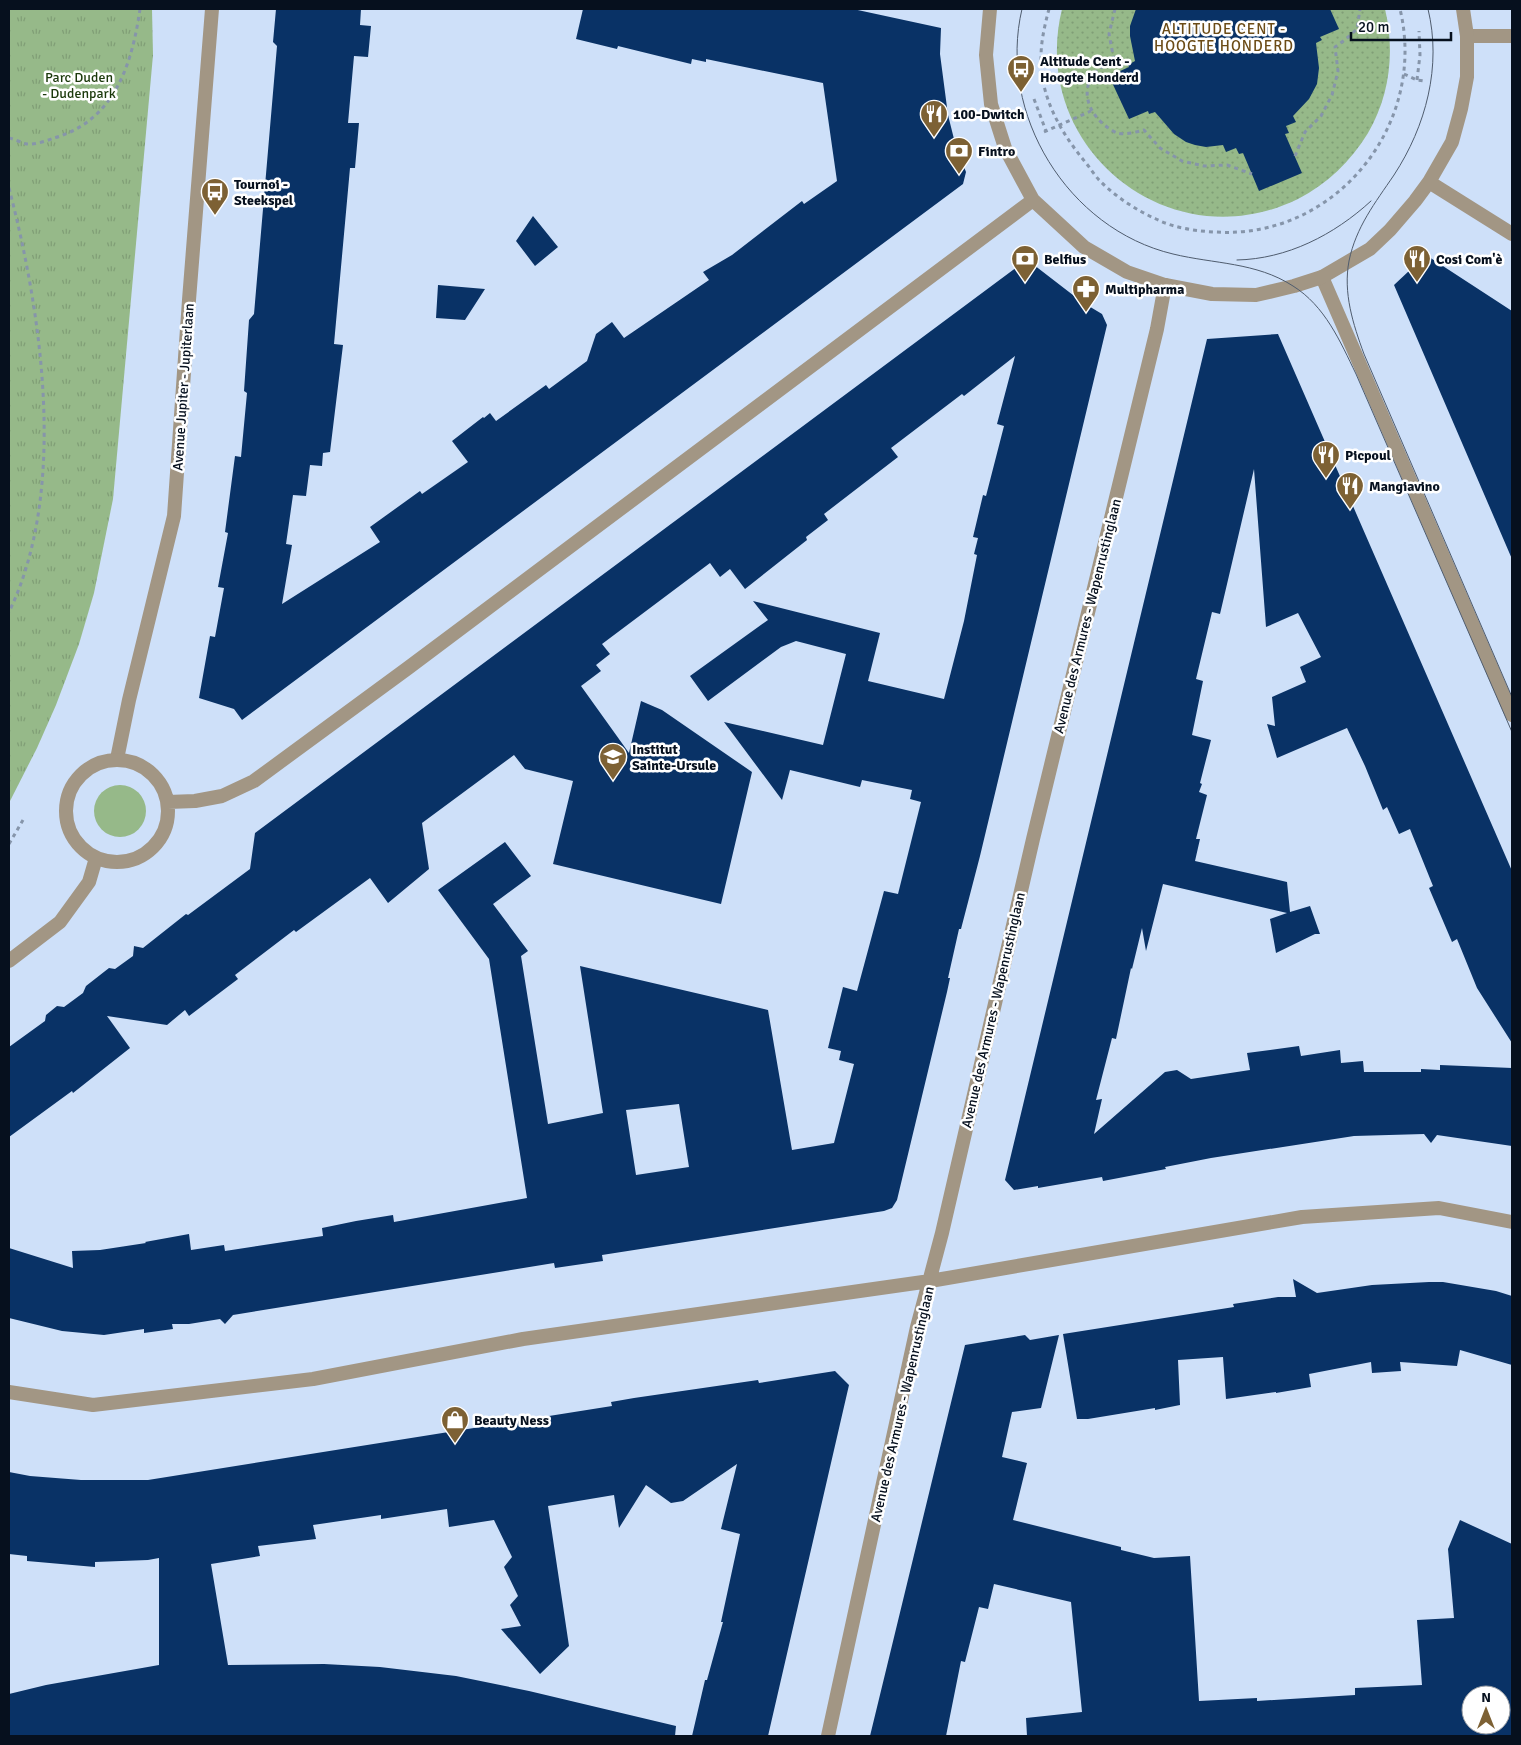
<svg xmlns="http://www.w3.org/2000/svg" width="1521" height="1745" font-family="Signika,sans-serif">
<defs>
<pattern id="park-tufts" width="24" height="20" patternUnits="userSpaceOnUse" patternTransform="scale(1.25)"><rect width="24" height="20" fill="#96b989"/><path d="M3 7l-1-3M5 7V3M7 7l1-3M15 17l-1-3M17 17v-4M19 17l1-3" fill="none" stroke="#809e76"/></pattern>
<pattern id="garden-dots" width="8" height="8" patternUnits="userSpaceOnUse" patternTransform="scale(1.25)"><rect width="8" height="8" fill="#96b989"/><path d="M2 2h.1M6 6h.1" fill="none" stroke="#809e76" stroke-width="1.8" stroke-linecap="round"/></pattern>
</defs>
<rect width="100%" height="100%" fill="#cee0f9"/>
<path fill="#96b989" d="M94 811a26 26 0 1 1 52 0a26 26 0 1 1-52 0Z"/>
<path fill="url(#park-tufts)" d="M9,9h143l1,46 -40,444 -19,94 -15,51 -23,61 -19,43 -28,55z"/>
<path fill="url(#garden-dots)" d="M1062,9h323c10,42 5,86 -17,124 -17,28 -41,51 -70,66 -129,63 -270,-52 -236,-190z"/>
<path fill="#093266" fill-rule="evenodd" d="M276,9h85l-1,16 11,1 -3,31 -14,-1 -6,67h11l-4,45h-5l-16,176 9,1 -13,107 -7,1 -1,13 -12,-1 -4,31 -13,-1 -7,49 6,1 -10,59 98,-62 -10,-15 50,-36 2,3 46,-32 -16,-21 31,-24 1,1 6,-5 6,8 50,-36 3,4 38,-28 9,-27 16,-12 12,16 85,-58 -6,-8 29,-17 70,-54 2,3 33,-23 -14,-98 -117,-24v3l-14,-3 -1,5 -73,-18 -1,3 -41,-10 7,-30h270l88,19 -1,26 8,61 8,32 10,25 -3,12 -721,536 -8,-11 -35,-11 11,-62 5,1 9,-49 -6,-1 10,-54 -3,-1 10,-76 6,1 6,-64 -3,-2 5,-71 5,-6 23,-268 -4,-4z
M1136,9h194l9,20 -19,8 2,3 -6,3 3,25 -2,16 -8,15 -16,17 3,6 -10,4 3,7 -4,1 17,39 -43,18 -16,-38 -4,1 -3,-6 -10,4 -3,-7 -17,2 -11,-2 -9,-3 -12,-8 -19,-22 -6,2 -1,-3 -19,8 -20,-43 20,-9 -1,-2 7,-4 -5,-25v-10z
M533,216l25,31 -23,19 -19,-25z
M1426,255l86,56v248l-118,-274z
M1021,264l13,1 48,37 20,12 5,11 -127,531 -19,73h-2l-11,49h2l-3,14 -50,208 -5,8 -8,3 -282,44 1,6 -48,7 -1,-5 -321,52 -8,9 -5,-5 -31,5h-17l1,5 -29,4v-4l-40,6 -42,-4 -53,-13v-70l64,20 -1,-17 28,-1 46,-7 -1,-1 44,-8 2,16 33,-5 1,6 98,-15 -1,-8 34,-7 37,-6 1,7 133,-24 -38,-239 -51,-69 67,-48 26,34 -38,28 35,47 -7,5 27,168 55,-11 -23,-147 188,44 24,140 42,-7 20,-79 -15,-4 2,-9 -13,-3 15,-61 14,4 27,-100 14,3 23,-92 -11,-3 2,-9 -50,-10 -2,7 -70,-17 -8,30 -58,-78 99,23 23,-91 -50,-13 -15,6 -73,54 -18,-25 78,-56 -15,-19 127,32 -12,48 76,18 20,-78 13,-66 -3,-1 4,-16 -5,-1 10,-42 3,1 18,-70 -7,-2 18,-68 -51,40 -2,-2 -71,54 7,9 -74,57 4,6 -22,17 1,3 -62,49 -15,-20 -10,8 -10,-14 -108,81 8,10 -14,11 5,6 -20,15 48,67 12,-52 21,9 90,62 -31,132 -168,-40 20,-83 -48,-12 -11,-14 -92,68 7,46 -41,34 -18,-25 -74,54 -2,-2 -59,45 3,4 -49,37 -4,-6 -18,15 -60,-9 23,32 -57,45 -1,-2 -63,46v-90l36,-26 1,-6 11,-9 7,1 19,-14 3,-7 23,-18 6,1 18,-13 1,-10 9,2 43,-34 2,1 62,-46 5,-36zM679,1104l10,63 -53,8 -10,-65z
M438,285l47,4 -20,31 -29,-2z
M1278,334l234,537v172l-35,-55 -20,-49 -5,3 -23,-54 4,-2 -23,-57 -11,5 -12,-27 -4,3 -18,-44 -18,-38 -70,30 -10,-34 8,2 -3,-29 34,-15 -6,-15 21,-10 -23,-44 -32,14 -12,-158 -34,145 -8,-2 -16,67 7,2 -11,54 19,5 -11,43 2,1 -3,8 8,3 -11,44h4l-5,22 92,21 3,30 20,-6 10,28h-5l-39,19 -6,-34 17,-6 -124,-29 -17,67 -4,-23 -10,41 -1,-1 -15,71 -4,-1 -16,62 6,-1 -8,35 71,-62 12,-2 14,9 59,-9 -3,-17 52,-7 2,10 39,-6 1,13 22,-2 1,11h57v-3l19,1v-5l72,3v78l-75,-11 -6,8 -7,-9 -70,2 -143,22 -46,9 1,2 -63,12 -1,-4 -64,11v-2l-24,4 -9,-10 202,-841z
M1293,1279l24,14 55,-8 57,-3h14l53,9 16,5v69l-52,-15 -3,16 -57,-4 1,9 -29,2 -1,-11 -62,12 2,13 -35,6v-1l-50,7 -3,-42 -45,3 2,45 -25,5v-2l-67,11h-11l-14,-85 171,-27 -1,-3 45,-7h18z
M1025,1335l5,5 29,-5 -18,73 -29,4 -10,45 25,6 -14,57 108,27v3l33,8 36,-2 9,145 58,-3v3l98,-6v-7l67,-3 -5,-65 37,-2 -6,-69 12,-29 52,24v192h-485l-1,-18 56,-6 -11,-110 -77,-18 -6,25 -9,-2 -14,55 -4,-1 -15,75h-76l95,-391zM1471,1695h30v30h-30z
M835,1371l14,14 -81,351h-76l13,-56h2l16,-58h-2l19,-88 -19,-5 16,-65 -54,37 -12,2 -25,-18 -27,43 -5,-33 -66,11 21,140 -29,28 -39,-45 20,-3 -11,-21 8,-9 -14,-29 8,-10 -18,-37 -45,7 -2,-18 -66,10v-4l-68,10 3,14 -58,7 2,10 -49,8 17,101 96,-1 56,3 76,9 73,15 147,35 -1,10h-666v-42l37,-9 113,-20v-107l-11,2 -53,2v5l-68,-6v-5l-18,-2v-82l21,4 51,4h67l464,-74 -1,-4 23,-4 124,-18 1,3z"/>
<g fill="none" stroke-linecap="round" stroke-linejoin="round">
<path stroke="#8695aa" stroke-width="3" stroke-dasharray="4 4" stroke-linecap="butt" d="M1049,9c-4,15 -8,32 -8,48 -1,40 20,76 45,106 5,6 9,13 14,18 16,16 36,29 56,38 18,9 39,12 59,13 120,8 213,-107 185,-223
M1115,9l-6,25 5,26c-9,5 -19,10 -24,20 -8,18 2,36 17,47 3,2 7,5 10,6 9,2 19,-1 27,-3l16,18 22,13 22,5 23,-1 25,9
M1404,74l13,6 7,1
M1417,80l3,-25 -1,-24
M1034,99l12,32
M1044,132l47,-21
M9,138c6,1 12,5 18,6 8,1 19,-3 27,-6 60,-17 78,-73 86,-129
M1295,156l10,-24 16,-16 11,-21 6,-24 -3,-24 11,-8 11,-10 3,-20
M9,188c33,127 59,302 0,424
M9,844l14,-24"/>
<path stroke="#a29684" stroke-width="14" d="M1467,36h45
M1322,277l190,438
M117,759l12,-59 45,-184 15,-216 23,-291
M9,1392l84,13 220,-26 210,-40 407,-58 372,-64 137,-9 73,14
M828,1736l89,-409 25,-94 91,-394 124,-510 8,-44"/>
<path stroke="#a29684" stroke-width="14" d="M990,9l-4,46 5,49 14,44 28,52 51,47 43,25 38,13 47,9 44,1 38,-9 28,-9 48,-28 20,-19 25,-29 14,-19 23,-40 9,-33 6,-32v-41l-4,-27
M1429,182l83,52
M66 811a51 51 0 1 1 102 0a51 51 0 1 1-102 0Z
M168,802l27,-1 27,-5 32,-15 154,-113 625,-468
M9,961l51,-39 29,-40 7,-24"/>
<path stroke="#4f5c6e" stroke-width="1" d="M1022,9c-25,105 46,220 151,245 41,10 83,8 120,32 32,20 47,55 63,88l156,358
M1428,9c14,57 -2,117 -34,166 -19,28 -38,52 -45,86 -6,32 4,63 15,93l148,343
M1237,260c50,-1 97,-25 134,-59"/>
</g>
<defs>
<symbol id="bus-pin" viewBox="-11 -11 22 30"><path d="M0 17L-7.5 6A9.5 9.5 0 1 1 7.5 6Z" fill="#7d6134" stroke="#fff"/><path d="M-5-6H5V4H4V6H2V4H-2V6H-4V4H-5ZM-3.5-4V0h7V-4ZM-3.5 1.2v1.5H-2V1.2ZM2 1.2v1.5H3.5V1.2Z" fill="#fff"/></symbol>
<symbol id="restaurant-pin" viewBox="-11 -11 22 30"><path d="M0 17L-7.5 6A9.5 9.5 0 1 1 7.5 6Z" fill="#7d6134" stroke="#fff"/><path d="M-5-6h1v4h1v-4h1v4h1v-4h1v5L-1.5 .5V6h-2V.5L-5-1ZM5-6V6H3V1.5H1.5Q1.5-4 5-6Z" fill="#fff"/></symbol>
<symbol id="bank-pin" viewBox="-11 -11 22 30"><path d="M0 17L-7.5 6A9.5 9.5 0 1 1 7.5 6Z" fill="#7d6134" stroke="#fff"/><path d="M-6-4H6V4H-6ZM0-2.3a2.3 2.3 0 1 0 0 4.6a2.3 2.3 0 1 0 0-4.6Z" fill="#fff"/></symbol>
<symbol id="pharmacy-pin" viewBox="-11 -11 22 30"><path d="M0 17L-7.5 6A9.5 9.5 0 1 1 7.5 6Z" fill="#7d6134" stroke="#fff"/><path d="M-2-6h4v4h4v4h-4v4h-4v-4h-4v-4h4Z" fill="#fff"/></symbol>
<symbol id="school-pin" viewBox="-11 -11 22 30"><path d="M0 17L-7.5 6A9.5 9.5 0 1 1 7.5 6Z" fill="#7d6134" stroke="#fff"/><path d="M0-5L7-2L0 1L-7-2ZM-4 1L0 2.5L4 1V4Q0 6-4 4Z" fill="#fff"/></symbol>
<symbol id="shop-pin" viewBox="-11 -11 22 30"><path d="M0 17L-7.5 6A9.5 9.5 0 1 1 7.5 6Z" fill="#7d6134" stroke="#fff"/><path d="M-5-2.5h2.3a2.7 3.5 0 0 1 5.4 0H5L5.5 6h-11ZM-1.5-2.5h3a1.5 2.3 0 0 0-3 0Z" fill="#fff"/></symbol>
</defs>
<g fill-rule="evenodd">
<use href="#bus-pin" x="1005" y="53" width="32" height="43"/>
<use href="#restaurant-pin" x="918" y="98" width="32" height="43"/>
<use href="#bank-pin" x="943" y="135" width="32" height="43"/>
<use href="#bus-pin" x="199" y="176" width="32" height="43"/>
<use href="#bank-pin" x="1009" y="243" width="32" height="43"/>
<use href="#restaurant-pin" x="1401" y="243" width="32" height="43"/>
<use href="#pharmacy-pin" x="1070" y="273" width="32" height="43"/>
<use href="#restaurant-pin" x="1310" y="439" width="32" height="43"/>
<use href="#restaurant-pin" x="1334" y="470" width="32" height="43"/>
<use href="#school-pin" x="597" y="741" width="32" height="43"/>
<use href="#shop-pin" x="439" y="1404" width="32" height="43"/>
</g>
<g text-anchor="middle" stroke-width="5" stroke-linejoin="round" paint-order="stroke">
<g font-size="14" font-weight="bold" fill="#06101e" stroke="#fff" text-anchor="start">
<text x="1040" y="66">Altitude Cent -<tspan x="1040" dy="16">Hoogte Honderd</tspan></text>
<text x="953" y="119">100-Dwitch</text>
<text x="978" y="156">Fintro</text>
<text x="234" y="189">Tournoi -<tspan x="234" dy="16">Steekspel</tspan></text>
<text x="1044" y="264">Belfius</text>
<text x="1436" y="264">Cosi Com'è</text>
<text x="1105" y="294">Multipharma</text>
<text x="1345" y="460">Picpoul</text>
<text x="1369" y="491">Mangiavino</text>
<text x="632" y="754">Institut<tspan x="632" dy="16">Sainte-Ursule</tspan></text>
<text x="474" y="1425">Beauty Ness</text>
</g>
<g font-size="14" fill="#1b390b" stroke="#fff">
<text x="79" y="82">Parc Duden<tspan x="79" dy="16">- Dudenpark</tspan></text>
</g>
<g font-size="14" fill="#06101e" stroke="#fff">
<text transform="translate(183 387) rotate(-86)" y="5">Avenue Jupiter - Jupiterlaan</text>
<text transform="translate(1087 616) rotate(-76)" y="5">Avenue des Armures - Wapenrustinglaan</text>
<text transform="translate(993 1010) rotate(-77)" y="5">Avenue des Armures - Wapenrustinglaan</text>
<text transform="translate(902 1404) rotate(-77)" y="5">Avenue des Armures - Wapenrustinglaan</text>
</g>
<g font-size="15" letter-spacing="1" fill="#6b4b16" stroke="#fff">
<text x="1224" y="34">ALTITUDE CENT -<tspan x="1224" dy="17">HOOGTE HONDERD</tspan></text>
</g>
</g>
<rect width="1521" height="1745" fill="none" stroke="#06101e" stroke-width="20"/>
<g transform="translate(1486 1710)"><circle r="24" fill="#ffffff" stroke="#9b9fa5"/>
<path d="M0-4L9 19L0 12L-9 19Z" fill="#7d6134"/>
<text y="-8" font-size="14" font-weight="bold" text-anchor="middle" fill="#06101e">N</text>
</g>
<path d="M1351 32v8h100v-8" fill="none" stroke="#06101e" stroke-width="2.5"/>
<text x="1358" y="32" font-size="15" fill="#06101e" stroke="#ffffff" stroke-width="4" paint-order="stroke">20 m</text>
</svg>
